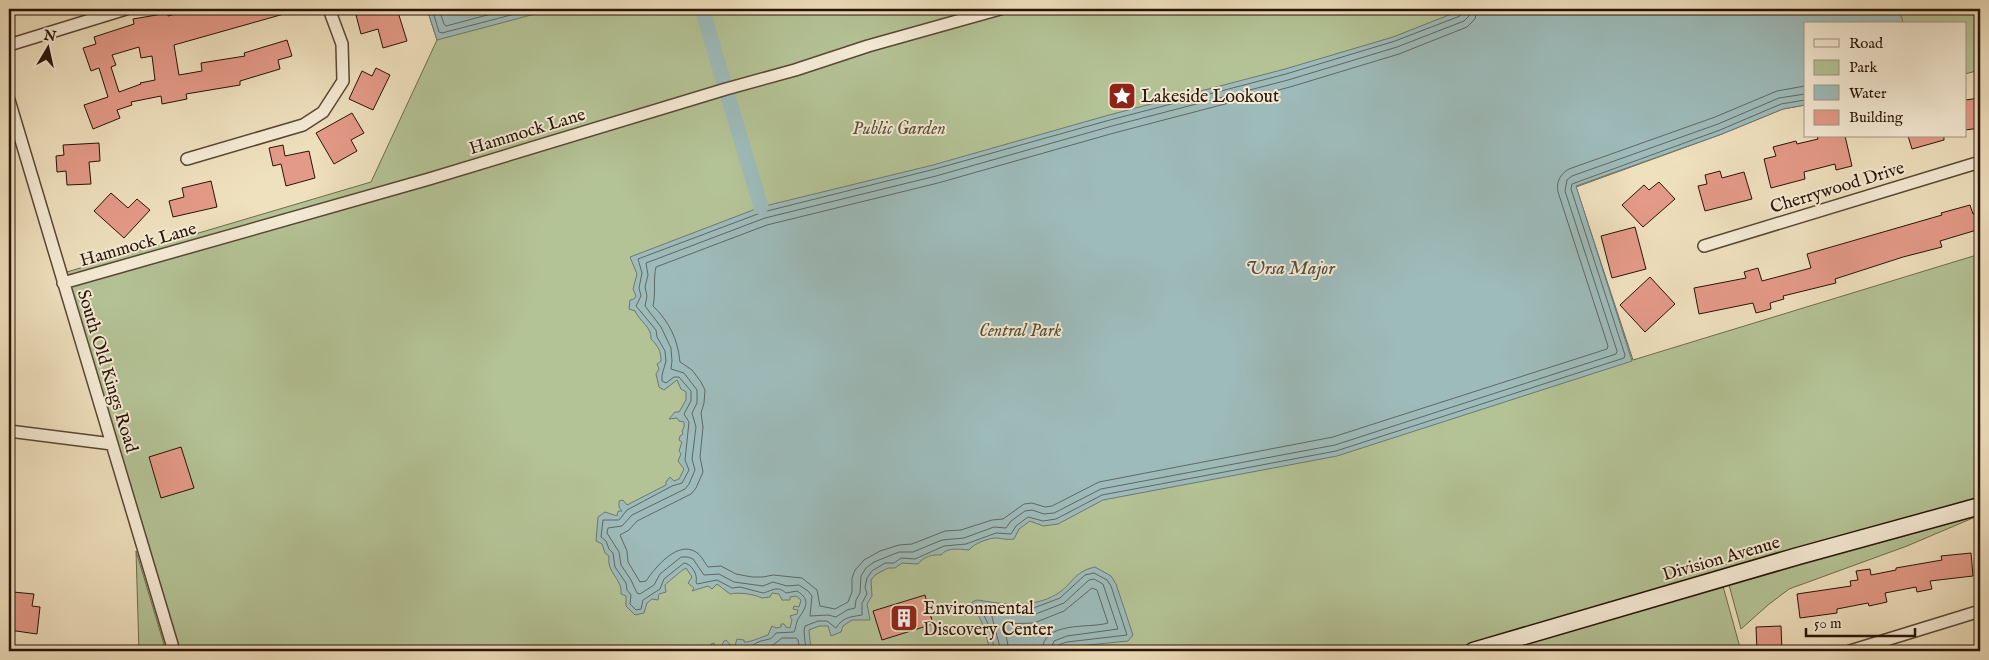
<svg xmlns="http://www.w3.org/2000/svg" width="1989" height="660" font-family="'IM FELL English',serif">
<rect width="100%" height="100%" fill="#efe0be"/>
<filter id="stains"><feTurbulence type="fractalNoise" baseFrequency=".004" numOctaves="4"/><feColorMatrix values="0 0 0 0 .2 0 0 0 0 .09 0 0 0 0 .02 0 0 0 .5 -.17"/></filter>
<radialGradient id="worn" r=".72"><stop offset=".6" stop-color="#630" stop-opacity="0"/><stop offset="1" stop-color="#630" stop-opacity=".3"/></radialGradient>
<path fill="#b4c396" stroke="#6e6b4e" d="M427,9h1553v61l-15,4v-50h-160v81l-22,4 -61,25 -146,53 57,173 347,-106v253l-259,72 20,72h-1568l-113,-377 311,-92 66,-142z
M1980,515l-73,31 -118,43 -21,16 -27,24 -12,-44z
M136,551l30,100h-27z"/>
<path fill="#9dbbba" stroke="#6e7872" d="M427,9h127l-117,31z
M1464,9h440l-2,1 -1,6 3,8h-99v81l-22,4 -61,25 -146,52 56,175 -295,95 -234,44 -45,24 -15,2 -13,-5 -11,8 -5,10c-6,1 -10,0 -16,-1 -8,-1 -25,6 -29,12 -9,-1 -22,-3 -28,5 -8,-1 -18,2 -23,9l-16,-1 -7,5h-7l-13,7 -4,5 1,16 -5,8 3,16h-18l-9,6 -2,6 -10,4 -3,-10h-9l-10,4 2,21h-99l-1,-7 3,-1 1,5 4,-3 2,2 3,-6 2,-1 8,9 3,-10 7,1v2c5,1 17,-5 24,-7l4,-9 4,2 5,-1v-3h3l2,3 4,1 2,-8 -2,-4 7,-2 1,-4 -5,-1 1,-3 5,1 2,-7 -5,-4 -6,1v3h-8l-3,-6 -7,-1 -2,4 -8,1c-8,-4 -23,-6 -32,-4l-13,-10 -5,5 -4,-3 -16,5 2,-3 -6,-5 4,-6 -6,-9c-4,2 -18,14 -21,17l1,7 -7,2 -1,6 -6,-1 -5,4 -3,10 -9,2 -9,-9v-10l-5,-2c2,-15 -15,-21 -12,-38l-4,-3 -3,-9 -6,-3 2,-24 7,-5 12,4 1,-5h4l-3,-4v-6l4,-1 4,5 39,-20v-3l4,-5 4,4 5,-2 5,-10 -6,-8 3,-7 -2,-3 3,-9 -3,-2 1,-4 3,-2 -1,-3 2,-4v-5l-5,-1 -2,-3 -8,1 6,-7h4l7,-12v-8l-5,-3 -4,-9 -13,10 -5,-3 -3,-13 3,-5 -2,-5 4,-3c0,-10 -3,-15 -10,-22 1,-12 -11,-17 -16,-28l-6,-2 1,-9 4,-1 2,-3 -3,-7 4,-15 -7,-17 131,-50 172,-42 176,-50 176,-46 108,-32z
M1095,567l16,9 5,8 17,51 -5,6 -59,6 -15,4h-64l-6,-24 -12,-25 5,-2c27,4 55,9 80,-6 16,-10 16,-22 38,-27z"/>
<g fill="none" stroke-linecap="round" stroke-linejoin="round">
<path stroke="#626760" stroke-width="1" d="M432,9l7,23 3,1 92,-24
M439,9l5,15 2,2 64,-17
M1470,9l-1,7 -5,5 -67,26 -109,33 -176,46 -176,50 -171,42 -119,45 2,12 -3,12 2,9 -2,10 16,21 10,21 1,13 -1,8 13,4 13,17v13l-5,10 4,14 -4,32 3,11 -6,14 -4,5 -53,26 -10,11 -14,2 -1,5 12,19 2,13 10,15 6,13 3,1 14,-9 6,-11 21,-17h7l5,2 11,16 15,-1 15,8 29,4 10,-4 14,4 12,-1 9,6 4,5 -2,20 18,-1 8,2 11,-7 8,-2 1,-8 4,-7 1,-17 5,-8 8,-6 25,-10h14l29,-12 22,-2 30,-11 12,1 5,-7 14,-10 7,-1 12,4 10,-1 47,-24 234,-44 281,-91 1,-3 -52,-160 2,-11 5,-4 146,-52 61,-26 26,-4
M1477,9l-2,10 -8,8 -68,27 -109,33 -176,46 -176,50 -171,42 -111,42c-3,12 0,26 -3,39 16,15 25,34 27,56l12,8 9,12 4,8 -1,13 -3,10 2,14 -3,30 3,15 -7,16 -5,6 -54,27 -8,9 -9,5 7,16 1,11 12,20 6,-1c9,-13 31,-41 50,-29 6,4 8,10 12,15l13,-1 15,8 16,3h11l10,-2 29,3 15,12 3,16 15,3 13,-7 4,-10v-14l3,-8 9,-10 16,-9 19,-6 13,-1 33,-13 16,-1 31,-10 11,-1 21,-15 8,-1 13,4 7,-1 47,-24 234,-45 274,-88 1,-3 -50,-154c-2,-10 2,-18 11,-23l146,-52 62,-26 28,-5
M738,651l3,-4c12,1 11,-3 20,-6 8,-2 10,-1 15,-8l18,-1c2,-4 2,-9 4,-13 7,-10 14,-19 -1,-28l-11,2c-9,-8 -14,-2 -23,0l-23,-6 -8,1 -15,-8 -20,4 -1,-2c2,-7 -4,-18 -12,-19l-20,16 -4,10 -17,11 -2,9 -5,1 -6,-6 1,-9 -4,-5 -1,-7 -11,-16 -2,-14 -4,-4 -3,-8 -5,-4 2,-17h16l8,-10 45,-24 10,-3 7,-13 -4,-10 4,-38 -5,-8 7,-13v-10l-12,-14h-5l-8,6 -4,-2v-6l4,-14 -1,-10 -8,-14 -1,-7 -20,-24 5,-10 -2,-8 3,-15 -4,-14 125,-47 172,-43 175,-49 176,-46 109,-33 65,-25 4,-7
M757,651l16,-6 9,-7h14l2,2 2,11
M806,651l-2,-20 1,-5 13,-5h9l9,7c7,-11 14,-11 26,-13v-12l5,-9 -2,-7 2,-9 5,-7 13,-8h9l7,-5 14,1 29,-13 22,-2 30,-11 15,1 5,-8 12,-9 15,4 13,-2 46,-24 234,-44 288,-93 1,-3 -54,-166 1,-5 148,-54 61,-26 24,-4
M995,651l-6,-25 -8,-17 1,-3 25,4 24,-1 29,-11 25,-23 9,-2 13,7 4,6 16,49 -60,7 -9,3 -2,6
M1001,651l-9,-34 1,-3 40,1 31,-12 25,-23 5,-1 9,5 15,45 -51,7 -13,5 -4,10
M1009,651l-5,-27 30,-1 30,-12 28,-23 5,2 11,33c-20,6 -65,-3 -66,28"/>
<path stroke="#9dbbba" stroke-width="15" d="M702,9l59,198"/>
</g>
<path fill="#e49a88" stroke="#281307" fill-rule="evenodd" d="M193,9h98v3l-117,33 5,30 23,-4 -1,-8 44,-7 -1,-3 43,-13 5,16 -14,4 2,9 -40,12v4l-54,9 1,5 -25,5 -1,-8 -30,6 1,3 -15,5 3,8 -27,11 -9,-24 24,-8 -9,-29 -8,3 -8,-23 13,-4 -2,-7 40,-13 -1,-5 35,-6v3zM139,47l2,11 11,-2 3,24 -15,3 1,1 -22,8 -8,-25 5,-2 -4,-10z
M378,9h19l10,32 -24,7 -5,-19 -17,5 -5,-19z
M376,68l14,7 -17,35 -24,-11 13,-28 10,5z
M1980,98v30l-15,2v-30z
M352,113l12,20 -13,7 6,11 -23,13 -18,-31z
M1817,136h28l7,30 -16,4 -1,-6 -31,8 1,7 -34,9 -7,-29 12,-3 -3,-9 23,-6 1,3 21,-5z
M1908,136h36v4l-32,9z
M99,143l1,18 -11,1 2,22 -24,1 -1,-14 -9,1 -1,-16 8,-1 -1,-10z
M283,145l2,11 24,-5 6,27 -29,8 -5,-22 -8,2 -4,-18z
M1720,171l2,7 22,-6 8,27 -47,12 -7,-25 9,-2 -2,-9z
M211,181l6,26 -44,10 -4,-16 15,-4 -2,-9z
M1659,182l16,17 -32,28 -21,-22 22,-20 5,5z
M111,193l17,15 9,-9 13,11 -26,28 -30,-27z
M1970,205l3,9 7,-2v17l-40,12 2,6 -39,10 -68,22 1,4 -53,13 1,3 -14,4 1,6 -15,4 -3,-10 -54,11 -5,-26 52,-10 -2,-6 14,-4 4,13 49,-13 -4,-14 135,-39 -1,-2z
M1635,227l11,42 -34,9 -11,-42z
M1650,277l25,27 -30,28 -25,-27z
M181,447l13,41 -33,10 -12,-41z
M1971,553l2,23 -43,5 2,8 -15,3 -1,-5 -31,6 2,9 -18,4 -1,-3 -31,6v4l-37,5 -3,-24 54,-8 -1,-5 8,-1 -2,-9 14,-2 1,6 25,-5v-2l46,-8 -1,-4z
M13,592l21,2 -2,12 8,1 -3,27 -28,-4z
M925,595l8,29 -51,16 -9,-29z
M1781,626l1,25h-25l-1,-24z"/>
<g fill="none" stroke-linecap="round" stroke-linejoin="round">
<defs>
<path id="street" d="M9,45l117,-36
M9,100l165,551
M187,159l116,-34 20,-13 20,-31 -1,-37 -13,-35
M1704,246l276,-84
M63,283l366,-104 297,-90 69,-19 73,-24 132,-37
M9,431l103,13
M1850,651l130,-40"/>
<path id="secondary" d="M1473,651l325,-95 182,-50"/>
</defs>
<use href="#street" stroke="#5a4635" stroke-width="14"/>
<use href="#secondary" stroke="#281307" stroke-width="19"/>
<use href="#street" stroke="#f5ebd5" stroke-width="11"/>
<use href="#secondary" stroke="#f5ebd5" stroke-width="16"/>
</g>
<defs>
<symbol id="sight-square" viewBox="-11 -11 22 22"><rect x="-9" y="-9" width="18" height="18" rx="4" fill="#8f2418" stroke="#f5ebd5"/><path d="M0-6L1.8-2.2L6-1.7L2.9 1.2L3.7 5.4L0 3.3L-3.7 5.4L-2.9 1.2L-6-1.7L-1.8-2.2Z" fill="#fff"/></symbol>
<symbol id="building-square" viewBox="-11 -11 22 22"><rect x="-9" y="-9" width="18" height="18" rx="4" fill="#8f2418" stroke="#f5ebd5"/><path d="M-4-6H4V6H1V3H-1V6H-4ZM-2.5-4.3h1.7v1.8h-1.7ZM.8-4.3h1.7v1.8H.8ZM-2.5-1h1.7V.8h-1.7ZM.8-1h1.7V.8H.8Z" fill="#fff"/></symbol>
</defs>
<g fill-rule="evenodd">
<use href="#sight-square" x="1106" y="80" width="32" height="32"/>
<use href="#building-square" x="888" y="602" width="32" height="32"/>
</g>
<g text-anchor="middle" stroke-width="4" stroke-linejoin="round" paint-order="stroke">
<g font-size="18" fill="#281307" stroke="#f5ebd5" text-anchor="start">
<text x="1141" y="102">Lakeside Lookout</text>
<text x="923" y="614">Environmental<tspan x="923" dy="21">Discovery Center</tspan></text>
</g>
<g font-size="18" font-style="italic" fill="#595139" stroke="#f5ebd5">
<text x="899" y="134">Public Garden</text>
<text x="1020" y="336">Central Park</text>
</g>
<g font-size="18" fill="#281307" stroke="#f5ebd5">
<text transform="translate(527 131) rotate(-17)" y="6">Hammock Lane</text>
<text transform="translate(1837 187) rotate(-17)" y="6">Cherrywood Drive</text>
<text transform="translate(138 244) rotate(-16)" y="6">Hammock Lane</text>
<text transform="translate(108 371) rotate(73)" y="6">South Old Kings Road</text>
<text transform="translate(1721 558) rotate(-16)" y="6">Division Avenue</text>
</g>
<g font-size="19" font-style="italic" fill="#514e46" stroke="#f5ebd5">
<text x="1290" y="274">Ursa Major</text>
</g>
</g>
<rect width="1989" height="660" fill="none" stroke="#efe0be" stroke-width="30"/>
<rect x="10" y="10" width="1969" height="640" fill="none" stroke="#281307" stroke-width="2.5"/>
<rect x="15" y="15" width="1959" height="630" fill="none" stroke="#281307"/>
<rect x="1804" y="22" width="162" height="115" fill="#f5ebd5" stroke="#a39583"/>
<rect x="1814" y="39" width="25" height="8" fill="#f5ebd5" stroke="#a39583"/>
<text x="1849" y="48" font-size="15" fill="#281307">Road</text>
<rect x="1814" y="60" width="25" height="15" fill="#b4c396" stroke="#a39583"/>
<text x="1849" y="72" font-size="15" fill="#281307">Park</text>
<rect x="1814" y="85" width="25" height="15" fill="#9dbbba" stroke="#a39583"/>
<text x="1849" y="98" font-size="15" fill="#281307">Water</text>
<rect x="1814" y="110" width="25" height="15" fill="#e49a88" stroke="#a39583"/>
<text x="1849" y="122" font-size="15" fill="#281307">Building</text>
<g transform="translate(48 48) rotate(9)" stroke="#f5ebd5" stroke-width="4" paint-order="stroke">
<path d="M0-4L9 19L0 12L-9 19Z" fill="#281307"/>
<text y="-8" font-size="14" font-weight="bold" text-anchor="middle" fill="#281307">N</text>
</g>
<path d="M1806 628v8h109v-8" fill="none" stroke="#281307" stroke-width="2.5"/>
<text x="1814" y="628" font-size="15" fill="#281307" stroke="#f5ebd5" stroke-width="4" paint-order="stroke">50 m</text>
<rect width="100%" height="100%" filter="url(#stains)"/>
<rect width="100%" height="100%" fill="url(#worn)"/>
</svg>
